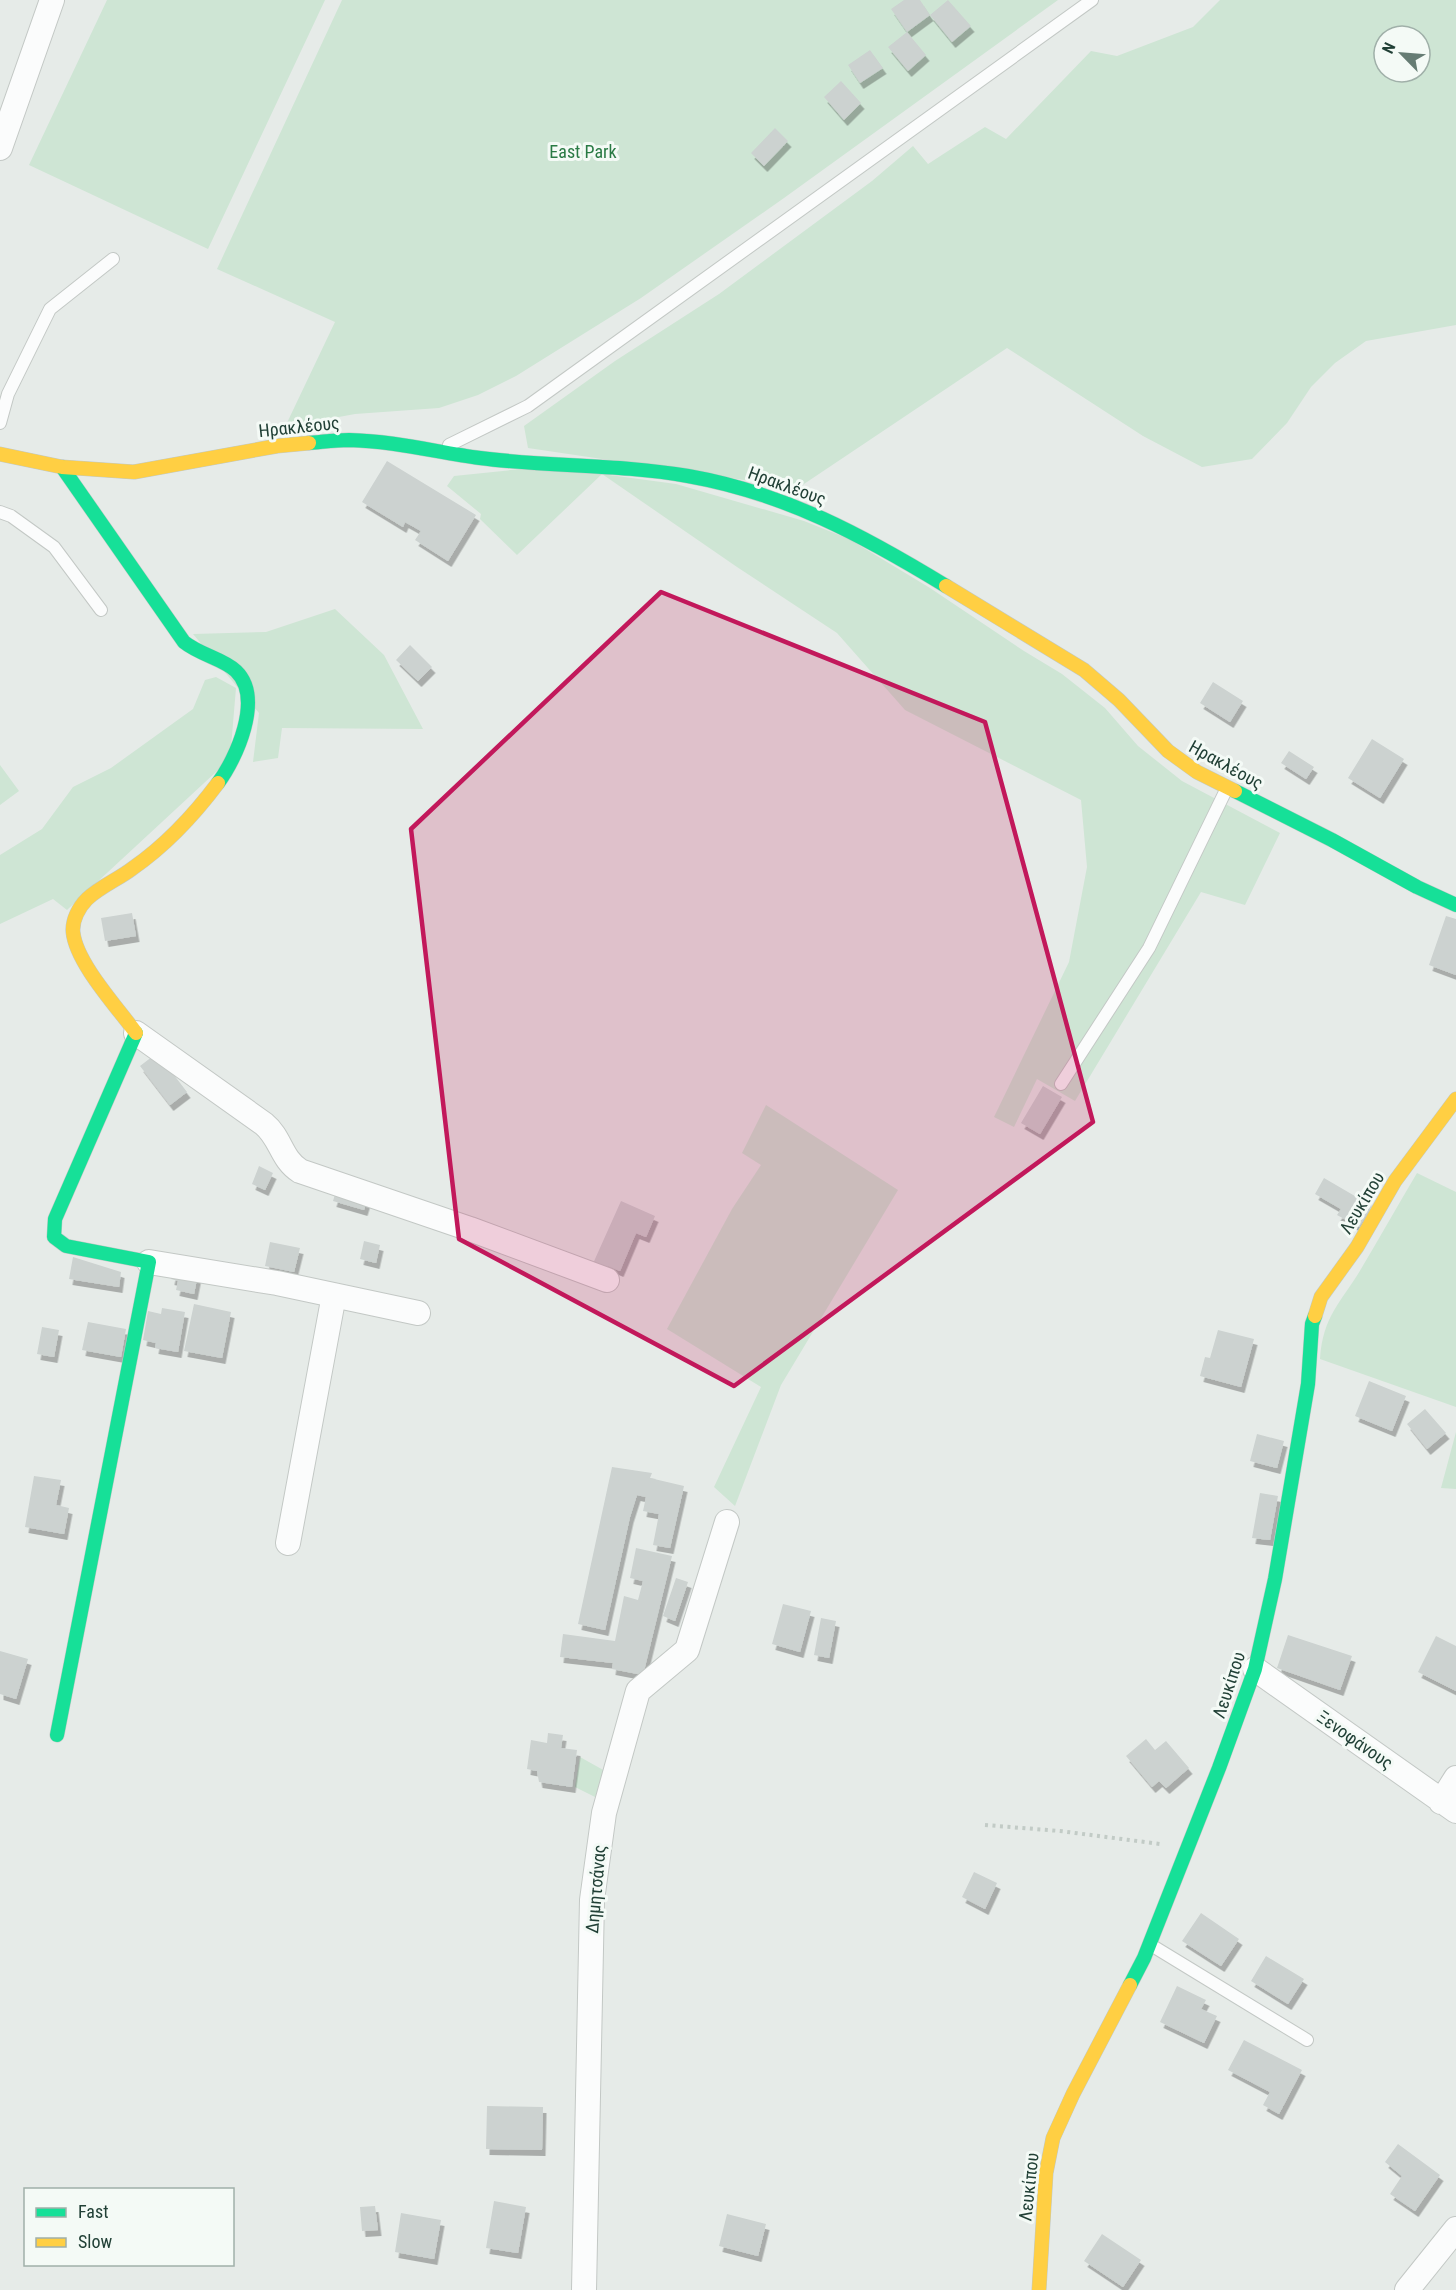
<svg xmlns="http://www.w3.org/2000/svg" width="1456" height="2290" font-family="'Roboto Condensed',sans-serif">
<defs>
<filter id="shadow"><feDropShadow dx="3.5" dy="6" stdDeviation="0" flood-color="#0004"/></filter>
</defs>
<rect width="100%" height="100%" fill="#e6ebe8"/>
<path fill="#cee5d4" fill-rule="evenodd" d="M107,0h218l-117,249 -179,-84z
M342,0h716l-274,198 -143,100 -125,78 -38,19 -39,13 -84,6 -70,13 50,-105 -118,-53z
M1220,0h236v325l-90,16 -31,22 -24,24 -24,36 -35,36 -50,8 -59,-31 -136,-88 -209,140 -270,-40 -4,-22 91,-65 104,-67 153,-113 41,-35 15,18 57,-37 21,12 85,-88 26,5 76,-29zM1384,36h36v36h-36z
M521,469l81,5 74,10 128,37 45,18 81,49 94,63 38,23 43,34 33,38 44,35 98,52 -35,72 -44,-13 -126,209 -38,-22 -23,48 -20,-10 75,-155 18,-95 -6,-67 -176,-90 -68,-77 -100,-66 -135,-93 -85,81 -37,-36 1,-5 -34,-28 7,-10z
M335,609l49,46 39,74 -141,-1 -4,30 -25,4 6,-49 -66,-79 73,-2z
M216,677l20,11 -6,71 -163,151 -14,-11 -53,25v-69l42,-26 31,-42 38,-19 82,-59 12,-29z
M0,765l19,26 -19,14z
M766,1105l132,85 -117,195 -46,121 -21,-19 47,-100 -94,-58 65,-120 29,-44 -19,-12z
M1417,1173l39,19v215l-136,-48c3,-44 21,-56 41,-90 19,-32 37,-64 56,-96z
M1456,1432v57l-15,-1z
M580,1757l25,14 -10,26 -20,-10z"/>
<path fill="#ccd2d0" filter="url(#shadow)" d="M904,0h16l10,15 -23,17 -16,-23z
M948,0l23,26 -19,16 -22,-27z
M907,32l19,23 -18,16 -20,-24z
M870,50l13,18 -23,15 -12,-18z
M841,81l20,22 -17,17 -20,-23z
M775,128l13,13 -24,25 -13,-13z
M387,461l89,54 -28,46 -33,-21 6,-9 -16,-9 -2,5 -41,-25z
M410,645l22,22 -14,14 -22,-21z
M1213,682l30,19 -13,21 -30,-19z
M1372,739l32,20 -24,39 -32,-20z
M1289,751l25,16 -8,12 -25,-16z
M132,913l4,23 -31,5 -4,-23z
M1446,916l10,3v56l-27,-10z
M157,1053l30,39 -17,13 -30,-39z
M1043,1086l19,11 -22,37 -19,-11z
M259,1166l14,7 -8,17 -13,-6z
M1324,1178l48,28 -13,21 -22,-12 4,-6 -26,-15z
M336,1191l31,9 -3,10 -31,-9z
M621,1201l34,15 -9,21 -10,-4 -16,38 -12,-5 -3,8 -14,-6z
M364,1241l16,4 -4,18 -16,-4z
M270,1242l30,6 -6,24 -29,-6z
M73,1257l48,15 -2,15 -50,-8z
M173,1270l25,4 -4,20 -18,-4 2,-9 -7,-2z
M194,1304l37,8 -9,46 -38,-7z
M162,1308l23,4 -7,40 -23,-4 1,-5 -13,-3 5,-29 13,3z
M88,1322l38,7 -5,28 -39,-7z
M42,1327l17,3 -5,27 -17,-3z
M1218,1330l36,9 -13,48 -41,-11 5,-19 5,1z
M1369,1381l37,15 -14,35 -37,-15z
M1425,1409l21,24 -19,16 -20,-25z
M1257,1434l27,7 -7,27 -27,-7z
M612,1467l40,6 -2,5 34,8 -14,62 -17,-3 6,-31 -16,-3 3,-14 -9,-2 -7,22 -25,113 -27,-6z
M34,1476l27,4 -5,25 13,3 -5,26 -39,-7z
M1260,1493l18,3 -8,44 -18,-2z
M636,1548l36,8 -29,119 -31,-6 1,-6 -53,-6 3,-23 52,7 9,-45 14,4 5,-19 -13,-3z
M676,1578l12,4 -13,39 -12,-5z
M783,1604l28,7 -11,41 -28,-8z
M821,1618l15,3 -7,37 -15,-3z
M1288,1635l64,21 -12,34 -63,-22z
M1436,1636l20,10v45l-38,-19z
M0,1651l28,8 -12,40 -16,-5z
M548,1733l15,2 -2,13 16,2 -5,37 -33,-5 -2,-11 -10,-2 4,-29 16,3z
M1146,1739l9,11 11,-9 23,27 -23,20 -7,-7 -7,6 -26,-31z
M974,1872l23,11 -12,26 -23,-12z
M1201,1913l38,26 -18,27 -39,-25z
M1266,1956l38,23 -16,25 -37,-23z
M1177,1986l29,14 -5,9 16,7 -13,27 -44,-21z
M1244,2040l58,30 -23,44 -16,-9 7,-13 -42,-22z
M487,2106l56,1 -1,43 -56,-1z
M1398,2144l42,31 -25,36 -25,-17 12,-18 -17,-14z
M494,2201l32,6 -8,46 -32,-5z
M375,2206l3,24 -16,1 -2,-24z
M401,2213l40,7 -7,39 -39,-7z
M727,2214l39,10 -8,32 -39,-10z
M1102,2234l39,26 -18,27 -39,-26z"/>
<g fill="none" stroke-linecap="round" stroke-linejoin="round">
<defs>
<path id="lane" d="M0,423l8,-29 42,-85 63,-50
M449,445l79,-39 564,-406
M0,512l11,4 43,31 47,63
M1061,1084l88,-136 78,-160
M1151,1945l156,95"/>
<path id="street" d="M0,148l52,-148
M136,1033l128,91c17,14 17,35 36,47l170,58 137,51
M149,1262l128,21 141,30
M288,1543l46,-248
M1255,1669l201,142
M1441,1802l15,-24
M584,2290l8,-390 12,-87 34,-122 49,-41 40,-128
M1407,2290l49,-61"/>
<path id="fast" d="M309,443c13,-1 27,-3 40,-3 45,1 87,12 131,18 69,9 139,6 208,18 97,17 176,60 258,110
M62,467l122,175c16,13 40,17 52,29 28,27 0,88 -18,112
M1235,791l97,49 85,47 39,18
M57,1735l92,-473 -83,-16 -12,-9 1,-18 81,-186
M1130,1985l14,-27 75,-190 36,-99 20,-90 33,-195 4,-60 3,-8"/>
<path id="slow" d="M0,454l62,13 72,5 143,-26 32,-3
M946,586l138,84 35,30 49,51 29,21 38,19
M136,1033c-18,-25 -60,-70 -63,-101 -1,-12 6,-25 14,-33 14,-13 32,-20 46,-31 33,-23 61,-53 85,-85
M1315,1316l6,-19 36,-50 38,-66 61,-82
M1039,2290l7,-117 7,-35 20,-44 57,-109"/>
</defs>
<use href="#lane" stroke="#c3c8c5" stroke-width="14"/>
<use href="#street" stroke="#c3c8c5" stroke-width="26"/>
<use href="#fast" stroke="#c1c9c5" stroke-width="15"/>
<use href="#slow" stroke="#c1c9c5" stroke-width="15"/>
<path stroke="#c2cbc6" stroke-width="4" stroke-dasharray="3 4.5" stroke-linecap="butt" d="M985,1825l75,6 100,13"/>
<use href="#lane" stroke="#fbfcfc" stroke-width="12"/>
<use href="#street" stroke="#fbfcfc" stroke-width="24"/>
<use href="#fast" stroke="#16e098" stroke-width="14"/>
<use href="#slow" stroke="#ffcf43" stroke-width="14"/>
</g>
<path fill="#c2185b" fill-opacity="0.2" stroke="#c2185b" stroke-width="4.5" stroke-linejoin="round" d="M661,592l324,130 108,400 -359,264 -275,-147 -48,-410z"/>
<g text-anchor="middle" stroke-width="6" stroke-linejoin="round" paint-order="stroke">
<g font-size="18" fill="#297a44" stroke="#f4faf6">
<text x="583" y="158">East Park</text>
</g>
<g font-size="18" fill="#214036" stroke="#f4faf6">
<text transform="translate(299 427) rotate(-6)" y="6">Ηρακλέους</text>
<text transform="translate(787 486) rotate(20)" y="6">Ηρακλέους</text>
<text transform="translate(1226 765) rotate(29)" y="6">Ηρακλέους</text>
<text transform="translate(1362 1203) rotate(-59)" y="6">Λευκίπου</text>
<text transform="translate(1229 1685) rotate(-72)" y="6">Λευκίπου</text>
<text transform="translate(1355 1740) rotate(35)" y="6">Ξενοφάνους</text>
<text transform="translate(596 1889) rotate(-85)" y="6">Δημητσάνας</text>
<text transform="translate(1029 2187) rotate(-84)" y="6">Λευκίπου</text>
</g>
</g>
<rect x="24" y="2188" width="210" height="78" fill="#f4faf6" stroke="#a0b0a9" stroke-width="1.5"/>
<rect x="36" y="2208" width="30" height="9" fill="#16e098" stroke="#a0b0a9" stroke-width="1.5"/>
<text x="78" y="2218" font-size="18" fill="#214036">Fast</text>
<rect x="36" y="2238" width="30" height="9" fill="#ffcf43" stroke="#a0b0a9" stroke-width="1.5"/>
<text x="78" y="2248" font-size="18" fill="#214036">Slow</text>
<g transform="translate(1402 54) rotate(295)"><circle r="28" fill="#f4faf6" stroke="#a0b0a9" stroke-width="1.5"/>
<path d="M0-4.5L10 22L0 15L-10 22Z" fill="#667c74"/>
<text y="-9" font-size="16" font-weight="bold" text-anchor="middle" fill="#214036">N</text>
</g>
</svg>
